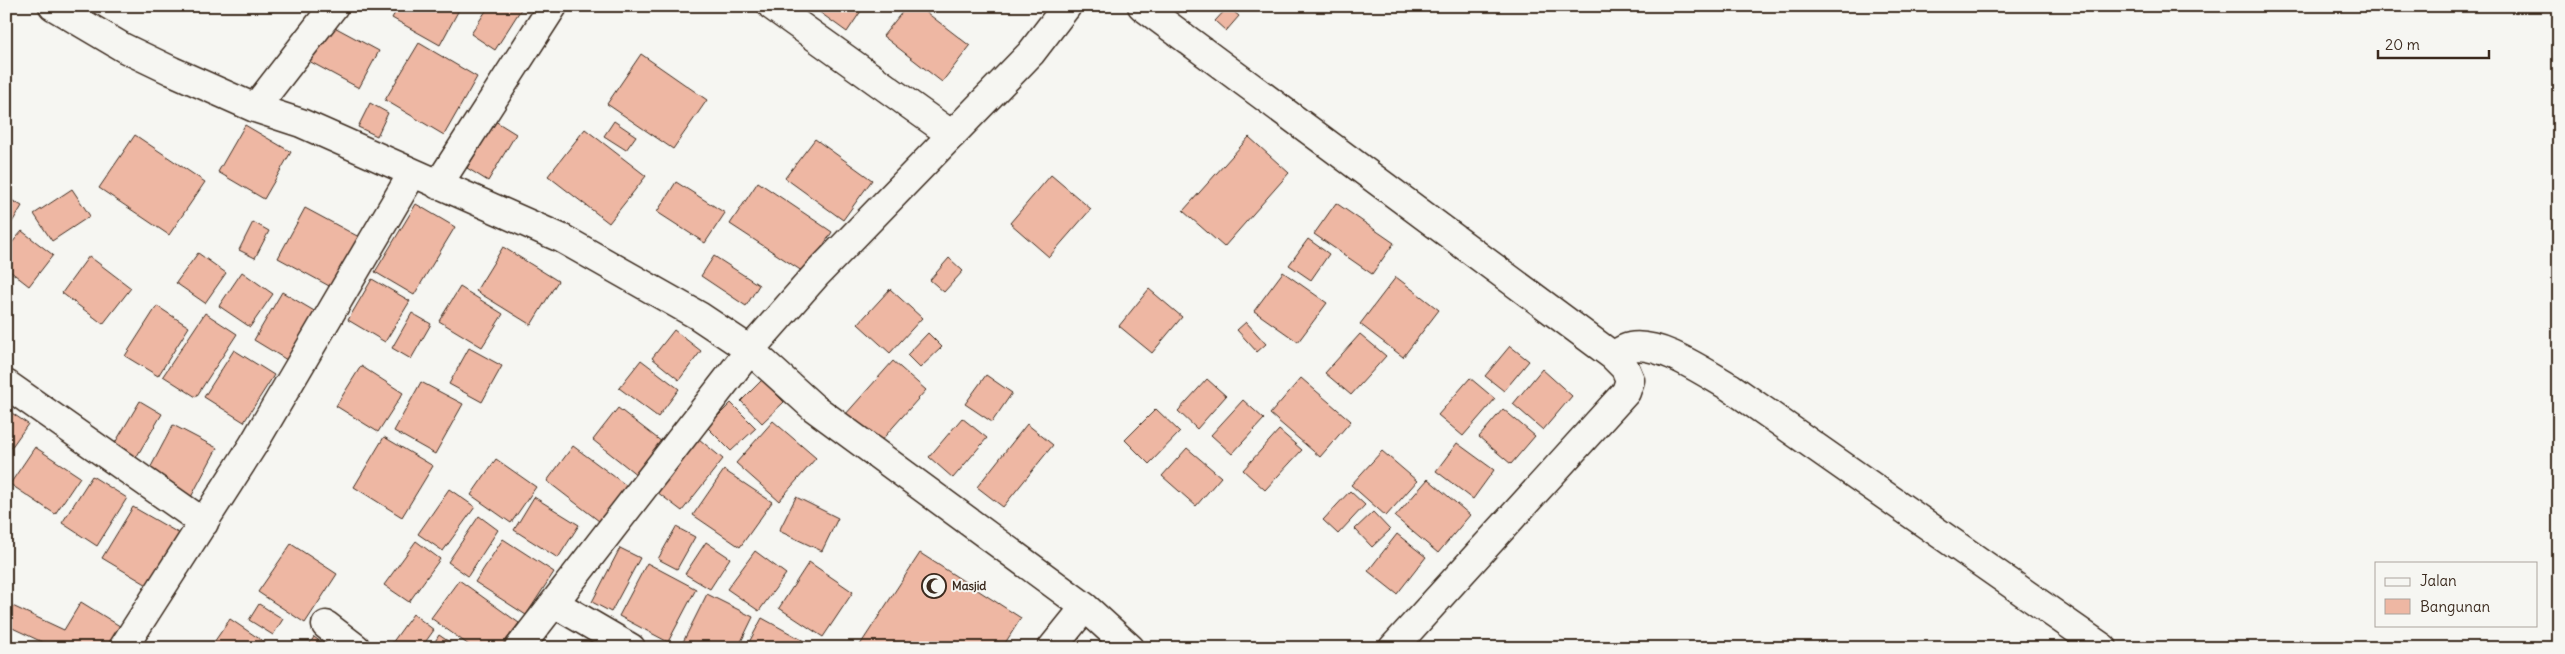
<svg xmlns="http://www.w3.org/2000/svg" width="2565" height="654" font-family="Delius,sans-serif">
<rect width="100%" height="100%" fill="#f6f6f2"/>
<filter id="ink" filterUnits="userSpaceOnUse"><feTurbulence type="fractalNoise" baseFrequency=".02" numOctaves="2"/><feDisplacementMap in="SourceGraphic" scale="10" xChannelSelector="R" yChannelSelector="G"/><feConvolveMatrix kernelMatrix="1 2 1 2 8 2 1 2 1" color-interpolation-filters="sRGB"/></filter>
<g filter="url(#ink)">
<path fill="#eeb7a3" stroke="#3b2a1e" d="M399,6h62l-21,39 -48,-27z
M489,6h34l-28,44 -24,-16z
M811,6h43l7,5 -14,21z
M907,6h11l52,40 -28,36 -59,-46z
M1228,7l11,9 -13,15 -11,-10z
M327,23l52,28 -20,37 -52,-28z
M419,43l58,34 -33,58 -59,-35z
M641,54l66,46 -34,49 -66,-45z
M370,103l18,10 -11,23 -19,-9z
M495,121l21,13 -28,47 -21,-13z
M614,121l22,15 -10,14 -22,-14z
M245,125l46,27 -27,47 -46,-27z
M585,129l61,47 -37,47 -61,-47z
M135,135l70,47 -36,53 -70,-47z
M1249,137l40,36 -65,74 -41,-36z
M815,139l57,41 -29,40 -58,-42z
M1051,175l40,34 -42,48 -39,-34z
M676,182l49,31 -20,30 -48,-31z
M758,182l74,50 -27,41 -75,-49z
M72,189l18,27 -38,25 -18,-27z
M6,197l16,9 -16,26z
M1336,203l58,40 -22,31 -58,-40z
M416,204l39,23 -41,68 -39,-23z
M305,208l54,29 -28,50 -53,-29z
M253,222l16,9 -14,27 -16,-8z
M22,231l31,24 -24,31 -23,-18v-18z
M1308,239l21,15 -18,26 -22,-15z
M503,247l55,34 -27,44 -55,-34z
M198,253l28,20 -21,30 -29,-20z
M89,256l42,32 -28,36 -41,-31z
M714,256l45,29 -13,21 -45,-30z
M949,258l14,13 -19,21 -14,-12z
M242,272l31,22 -23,33 -31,-21z
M1283,272l44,31 -29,39 -44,-31z
M1396,277l43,33 -36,47 -43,-33z
M372,279l38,22 -25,41 -37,-22z
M460,287l43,27 -21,33 -43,-26z
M890,289l32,29 -32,35 -32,-29z
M1149,289l33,28 -30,36 -33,-27z
M282,292l34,20 -29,48 -33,-20z
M157,306l32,21 -31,49 -33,-20z
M205,313l32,21 -41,63 -33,-21z
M412,313l19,11 -20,35 -19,-11z
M1246,322l20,22 -9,8 -20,-22z
M674,330l27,21 -22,29 -27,-22z
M928,333l14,14 -22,21 -13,-13z
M1360,334l26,22 -35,39 -26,-22z
M1510,346l19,15 -25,30 -19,-15z
M469,348l33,18 -20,36 -33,-18z
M234,350l40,25 -30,47 -40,-25z
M641,360l38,29 -21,28 -39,-29z
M893,361l33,29 -48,54 -33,-29z
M361,366l42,27 -25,39 -42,-26z
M1542,369l30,27 -29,34 -30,-26z
M986,375l26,18 -20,29 -27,-18z
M1301,378l50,43 -31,36 -50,-43z
M1470,378l25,21 -32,37 -25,-21z
M1207,379l19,17 -29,33 -19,-18z
M762,380l22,22 -22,21 -21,-22z
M421,382l42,22 -28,50 -41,-23z
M1243,400l21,19 -32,35 -21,-19z
M140,401l22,13 -28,47 -22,-13z
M731,403l25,25 -25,23 -24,-24z
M618,408l44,34 -25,33 -44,-35z
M6,409l22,15 -22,31z
M1156,409l24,23 -31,32 -24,-24z
M1503,409l32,27 -24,28 -32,-27z
M962,418l25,20 -34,40 -24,-21z
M773,421l43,37 -37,43 -43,-38z
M1027,424l26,21 -50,62 -26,-20z
M173,425l44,23 -27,51 -44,-23z
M1279,430l23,20 -37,40 -22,-20z
M384,437l49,29 -31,51 -48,-30z
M699,439l24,20 -41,52 -25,-19z
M1457,443l37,27 -21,29 -37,-28z
M573,446l54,40 -28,35 -52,-40z
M35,447l45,30 -25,37 -45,-30z
M1187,448l34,29 -25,29 -34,-30z
M1382,451l35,30 -31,35 -35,-31z
M496,459l40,28 -25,36 -40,-28z
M724,470l48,32 -32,45 -47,-32z
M92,476l35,22 -30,48 -35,-23z
M1428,479l42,36 -32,38 -43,-36z
M449,489l26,18 -32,44 -25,-17z
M1350,491l15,14 -27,29 -15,-14z
M534,497l45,28 -21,33 -44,-28z
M796,497l42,21 -16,33 -43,-20z
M133,507l47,27 -31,52 -47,-28z
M1373,512l17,18 -18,17 -17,-18z
M479,516l19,14 -30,46 -20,-14z
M676,527l19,10 -18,32 -19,-10z
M1397,534l29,23 -29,37 -29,-23z
M503,539l51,33 -28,43 -51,-33z
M416,541l24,18 -31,43 -25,-17z
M706,542l24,16 -20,31 -25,-15z
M291,544l46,30 -32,49 -47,-31z
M620,548l20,10 -29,54 -19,-10z
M755,551l31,23 -27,37 -32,-22z
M920,553l101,65 -19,30h-144z
M809,562l44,30 -30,45 -44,-29z
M647,563l49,26 -28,53 -49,-26z
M459,580l60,43 -19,25h-27l-42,-30z
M707,594l46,23 -15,31h-58z
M81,602l42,26 -12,20h-56l-49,-23v-22l58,27z
M259,604l24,15 -10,16 -24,-15z
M413,614l21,16 -13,18h-23l-6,-5z
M762,618l42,23 -4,7h-54z
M230,619l43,29h-63z
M439,635l19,13h-27z
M314,637l15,11h-22z"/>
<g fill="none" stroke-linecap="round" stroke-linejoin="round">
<defs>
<path id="minor" d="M53,6l71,42 48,23 83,37 46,15 262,116 136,77 51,34 -231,298
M772,6l180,129
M1067,6l-36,47 -215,222 -66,75 63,57 272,200 45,41
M1142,6l471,350 12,12 5,12 -4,12 -233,256
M255,108l79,-102
M438,185l115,-179
M1613,356c5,-3 11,-8 17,-9 30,-6 75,26 100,40l373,261
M6,384l198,139
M554,603l77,45
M326,625l30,23
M123,648l130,-203 159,-271
M1052,648l33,-41"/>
</defs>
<use href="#minor" stroke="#3b2a1e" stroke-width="31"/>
<use href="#minor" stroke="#f6f6f2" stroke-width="28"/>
</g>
</g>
<defs>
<symbol id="mosque-ring" viewBox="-11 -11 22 22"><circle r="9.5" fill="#f6f6f2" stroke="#3b2a1e" stroke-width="1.5"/><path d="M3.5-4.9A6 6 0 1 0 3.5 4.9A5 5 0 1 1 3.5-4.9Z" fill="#3b2a1e"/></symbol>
</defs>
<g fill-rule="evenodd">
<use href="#mosque-ring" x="920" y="572" width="28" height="28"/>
</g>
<g text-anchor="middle" stroke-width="4" stroke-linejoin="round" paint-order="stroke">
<g font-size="12" font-weight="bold" fill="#3b2a1e" stroke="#f6f6f2" text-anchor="start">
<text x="952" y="590">Masjid</text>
</g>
</g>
<rect width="2565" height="654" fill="none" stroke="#f6f6f2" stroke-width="25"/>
<rect x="12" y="12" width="2540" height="629" fill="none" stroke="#3b2a1e" stroke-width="2" filter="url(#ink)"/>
<rect x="2375" y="562" width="162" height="65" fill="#f6f6f2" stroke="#aba49d"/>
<rect x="2385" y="578" width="25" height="8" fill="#f6f6f2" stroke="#aba49d"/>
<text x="2420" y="586" font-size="15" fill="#3b2a1e">Jalan</text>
<rect x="2385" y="599" width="25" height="15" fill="#eeb7a3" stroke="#aba49d"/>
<text x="2420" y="612" font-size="15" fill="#3b2a1e">Bangunan</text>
<path d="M2378 50v8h111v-8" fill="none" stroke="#3b2a1e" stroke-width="2.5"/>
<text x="2385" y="50" font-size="15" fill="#3b2a1e" stroke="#f6f6f2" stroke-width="4" paint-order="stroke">20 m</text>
</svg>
